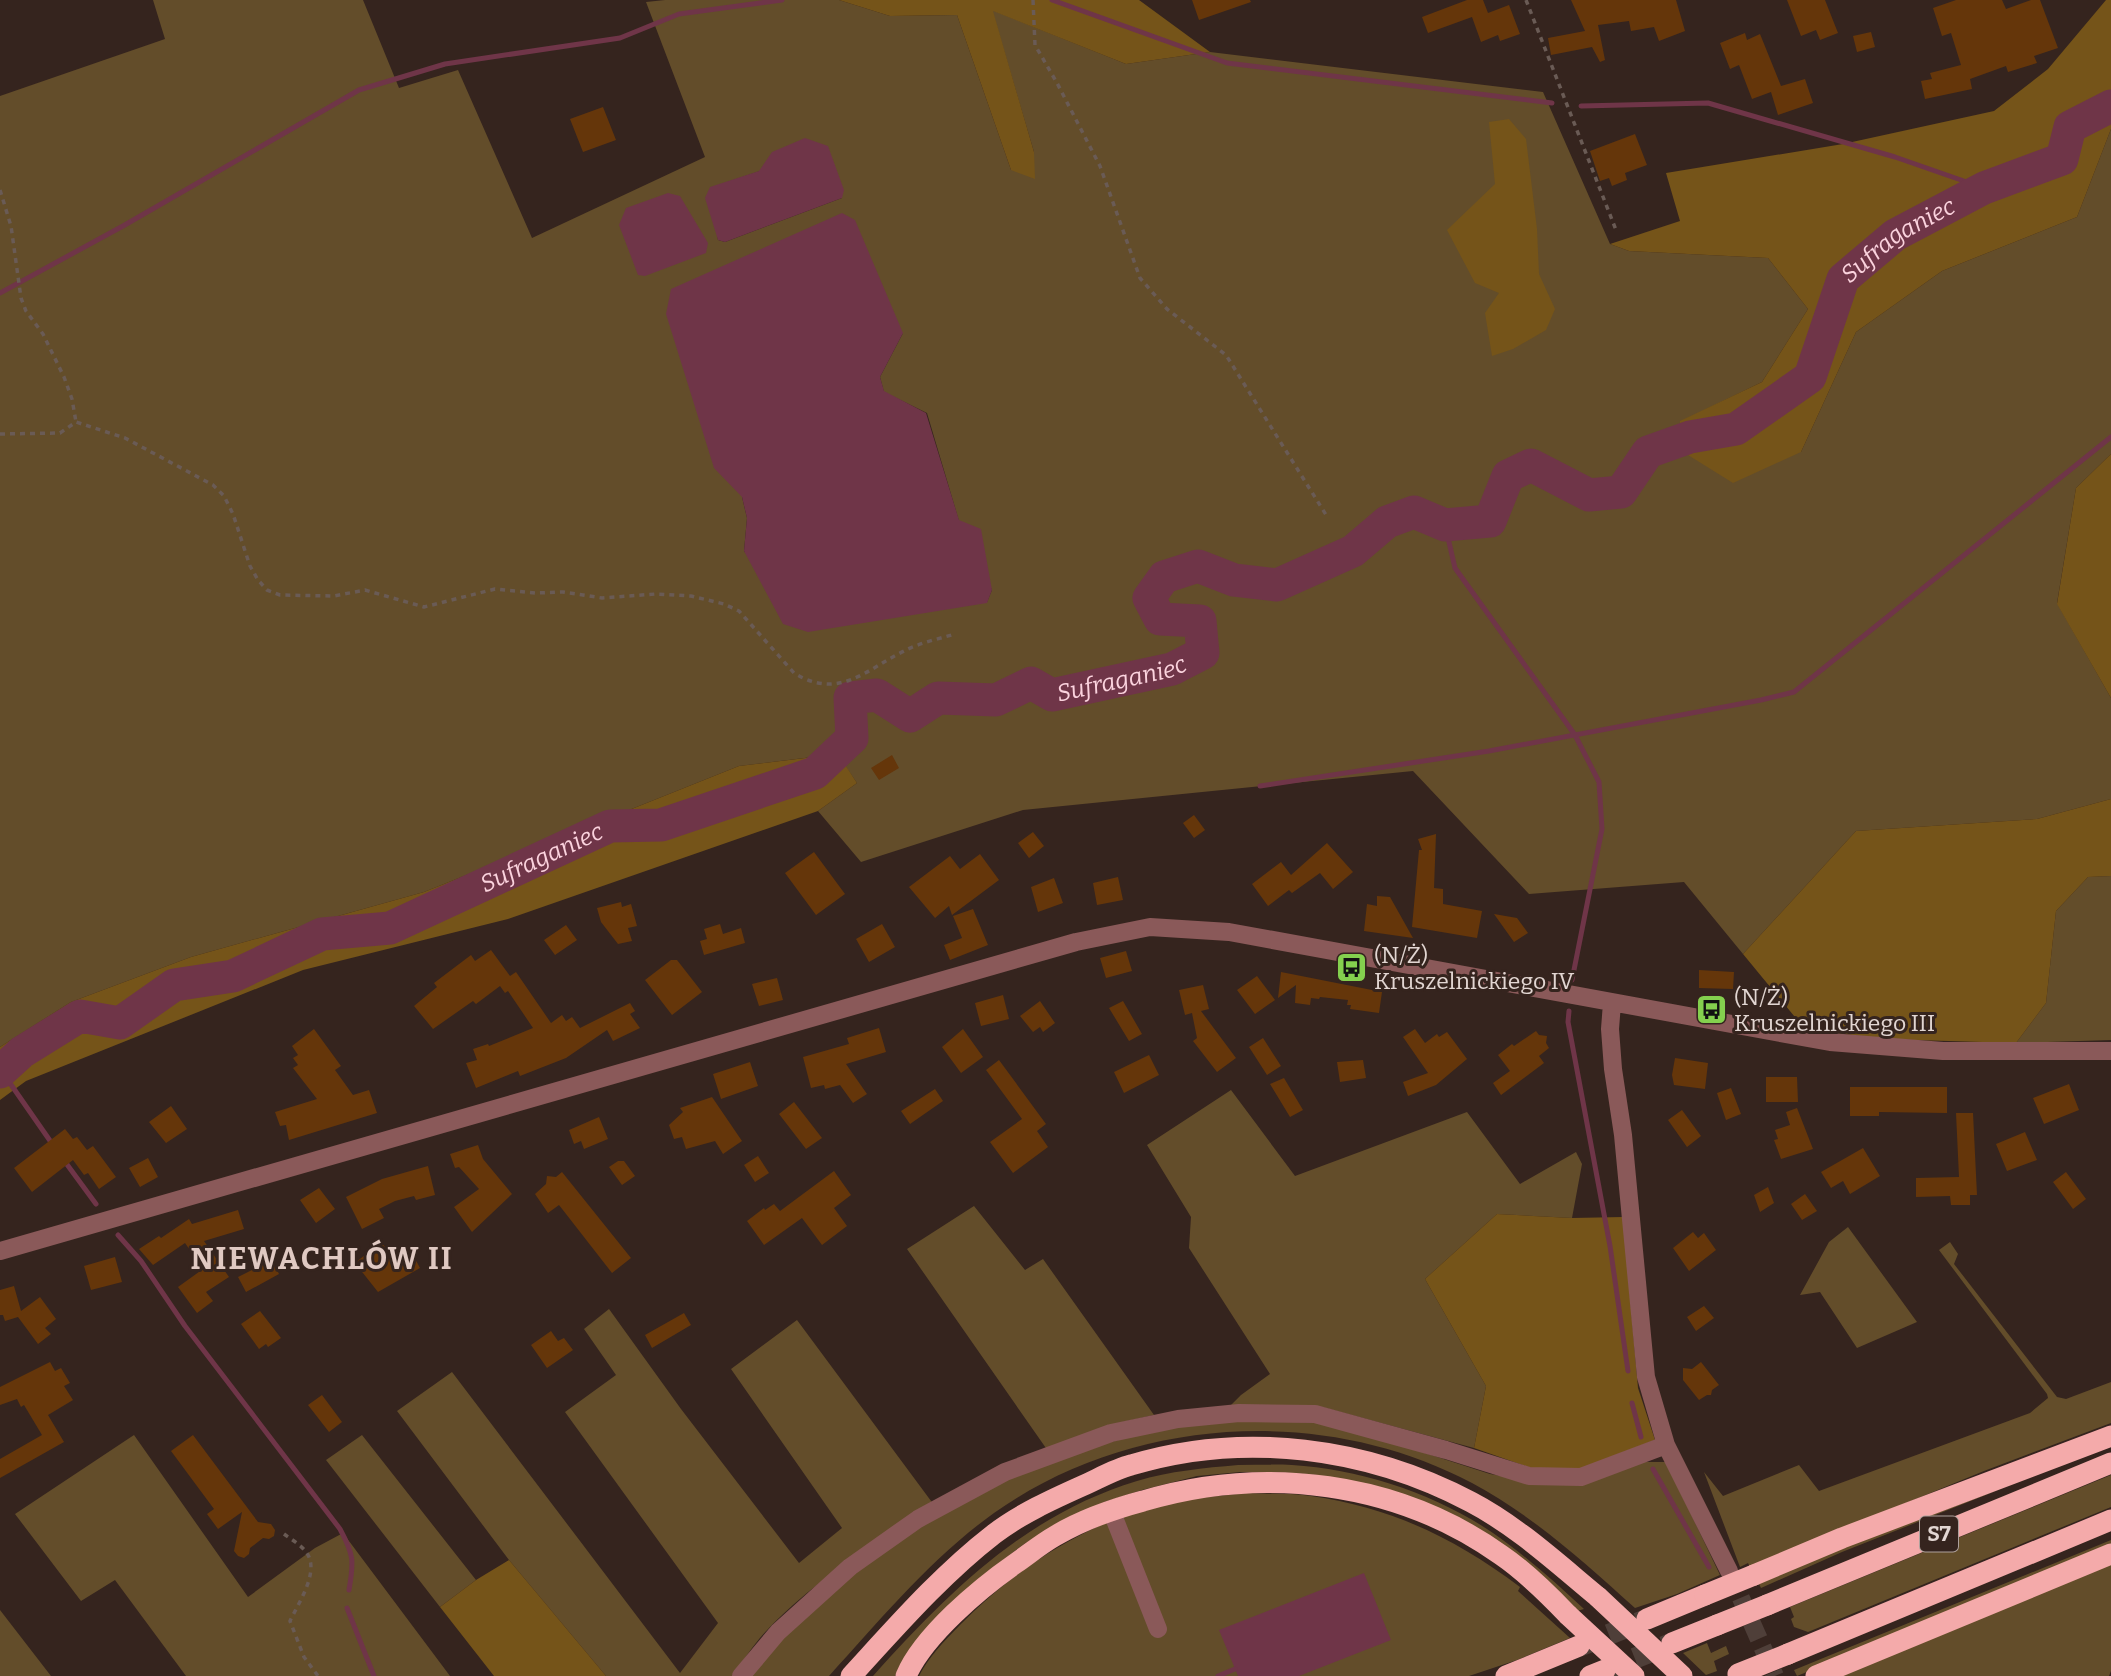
<svg xmlns="http://www.w3.org/2000/svg" width="2111" height="1676" font-family="Bitter,serif">
<rect width="100%" height="100%" fill="#35241e"/>
<path fill="#634d2a" fill-rule="evenodd" d="M153,0h210l36,88 59,-18 74,168 173,-81 -59,-155 19,-2h174l51,16 67,-1 54,155 23,-18 -42,-142 134,54 84,-12 333,40 67,152 19,7 139,7 40,51 -46,73 -82,40 121,30 55,-120 86,-61 135,-54 34,-88v325l-35,34 -19,115 54,95v101l-74,20 -181,12 -113,123 -59,-72 -155,12 -116,-123 -390,39 -162,52 -43,-51 39,-28 -20,-29 -98,12 -315,126 -233,65 -120,45 -71,45v-951l165,-57zM760,171l82,27 -117,44 -7,-2 -8,-52zM903,333l-23,44 4,15 43,21 32,108 33,69 -5,12 -179,29 -64,-80 3,-33 -5,-21z
M2111,876v164l-95,3 30,-40 10,-92 32,-34z
M1231,1090l64,86 172,-64 53,72 56,-32 6,12 -10,54 -75,-4 -72,65 61,107 -12,62 -152,-41 -92,-1 11,-11 29,-21 -81,-126 2,-31 -44,-72z
M974,1206l51,64 18,-11 111,156 -40,9 -66,27 -141,-202z
M1848,1227l69,95 -60,26 -37,-56 -20,3 29,-53z
M1950,1242l8,12 -4,10 103,133 9,2 45,-17v41l-127,48 -234,96 -2,-4 -8,4 -36,-95 19,24 76,-31 20,26 211,-78 18,-15 -1,-4 -108,-144z
M609,1309l72,100 118,154 43,-35 -111,-159 66,-49 137,185c-56,37 -118,74 -165,123 -14,14 -25,32 -37,48h-126l-97,-116 -112,-149 55,-39 228,301 38,-50 -153,-211 51,-37 -32,-46z
M1261,1420l60,3 36,8 133,43 41,7 112,-19h23l54,113 -43,19 -42,14c-51,-46 -103,-93 -163,-125 -149,-79 -341,-67 -478,30 -63,45 -113,106 -165,163h-81l29,-38 76,-66 80,-54 69,-37 75,-30 94,-25z
M134,1435l114,162 67,-49 28,-15 107,143h-264l-71,-96 -34,21 -66,-87z
M362,1435l114,145 -36,27 -114,-147z
M1238,1465c18,0 36,-1 54,0 68,4 144,29 201,68 33,23 62,49 91,76l-7,2 -52,-46 -207,-90 -40,-3h-38l-43,4 -55,14 -38,12 -40,19 -40,23 -46,35 -78,86 -5,11h-22c76,-84 152,-161 264,-195 33,-10 67,-13 101,-16z
M2111,1475v32l-303,125 -14,-5 -3,-8 3,-2 -4,-10z
M2001,1489l-159,63 -81,36 -3,-6 84,-34z
M1246,1493c21,1 44,0 65,3 81,12 144,42 209,91l-2,4 52,47 -53,22 -48,16h-550c9,-18 26,-36 40,-50 55,-57 121,-99 197,-121 28,-8 61,-8 90,-12z
M2111,1540v8l-314,128 -3,-6z
M2111,1564v107l-2,5h-268z
M0,1610l51,66h-51z
M1707,1643l4,10 15,-7 3,8 -15,7 3,10 -11,4 -23,-22z"/>
<path fill="#755419" d="M839,0h300l71,52 -84,12 -133,-53 41,141 1,27 -24,-9 -54,-155 -67,1z
M2106,0h5v129l-34,88 -135,54 -86,61 -55,120 -68,31 -53,-33v-29l82,-39 46,-73 -40,-51 -139,-7 -19,-7 70,-23 -14,-48 177,-29 151,-33 54,-42z
M1509,119l17,20 11,90 2,45 16,35 -9,21 -33,19 -21,7 -7,-43 14,-20 -24,-10 -28,-53 48,-46 -6,-62z
M2111,454v244l-54,-94 19,-116z
M838,754l19,29 -39,28 -310,108 -205,51 -277,111 -26,19v-53l71,-45 120,-45 233,-65 315,-126z
M2111,799v77l-23,1 -32,34 -10,92 -30,40 -136,-4 -76,-11 -61,-74 113,-123 181,-12z
M1497,1214l75,4 51,-1 15,171 17,52 -77,30 -47,-2 -57,-20 12,-62 -61,-107z
M509,1560l97,116h-112l-54,-69 36,-27z"/>
<path fill="#6f3548" d="M805,138l23,8 16,44 -2,8 -117,44 -7,-2 -13,-42 5,-11 49,-16 13,-19z
M668,193l12,3 28,47 -2,10 -61,23 -7,-1 -19,-50 7,-17z
M842,213l13,7 48,113 -23,44 4,14 42,22 33,107 22,9 11,61 -5,13 -179,29 -25,-8 -39,-73 3,-33 -5,-21 -28,-29 -48,-154 5,-25z
M1364,1573l27,67 -92,36h-61l-19,-46z"/>
<g fill="none" stroke-linecap="round" stroke-linejoin="round">
<path stroke="#6f3548" stroke-width="5" d="M1052,0l175,63 325,40
M1581,106l127,-3 187,54 89,31
M0,293l123,-67 236,-136 86,-26 175,-26 59,-24 103,-14
M1445,525l10,43 120,167 24,47 3,47 -30,151
M1260,786l229,-35 272,-51 33,-8 317,-255
M1569,1011l-1,11 42,224 18,125
M5,1076l48,69
M63,1159l33,45
M118,1235l23,26 44,65 155,203c14,26 14,32 9,61
M1632,1403l9,34
M1653,1469l56,98
M347,1608l27,68
M1218,1676l17,-7"/>
<path stroke="#6f3548" stroke-width="33" id="s1" d="M0,1072l22,-20 58,-36 40,7 54,-38 59,-9 89,-42 68,-6 220,-102 51,-1 154,-52 37,-35 -2,-40 27,-3 33,21 28,-18 58,2 35,-17 21,12 120,-26 31,-16 -3,-32 -40,-2 -11,-21 15,-21 34,-11 36,14 43,5 76,-34 34,-29 27,-10 31,13 45,-4 18,-45 23,-11 58,30 32,-3 27,-40 42,-15 46,-8 74,-52 33,-98 52,-44 89,-47 78,-29 8,-32 41,-21"/>
</g>
<path fill="#65360a" d="M1192,0h58l1,2 -52,18z
M1467,0h16l5,13 21,-8 11,29 -20,7 -2,-6 -17,7 -9,-25 -44,16 -6,-16z
M1571,0h105l9,31 -26,10 -5,-14 -23,4 -2,-10 -31,4 7,35 -5,2 -8,-15 -41,8 -3,-17 37,-7z
M1787,0h38l13,33 -18,7 -4,-10 -15,6z
M1956,0h46l4,9 25,-9h9l18,48 -24,8 3,7 -29,9 -2,-6 -36,13 2,10 -47,10 -4,-18 11,-2 -2,-6 31,-8 -10,-32 -9,3 -9,-28z
M1871,32l4,15 -18,5 -4,-16z
M1745,33l2,7 13,-6 21,52 24,-7 8,24 -35,12 -7,-23 -19,7 -13,-34 -9,4 -10,-26z
M603,107l13,33 -33,12 -13,-33z
M1635,134l12,31 -22,8 2,7 -15,6 -3,-8 -9,3 -10,-30z
M892,755l7,13 -20,12 -8,-12z
M1194,815l11,15 -11,8 -11,-15z
M1033,832l11,14 -15,12 -11,-15z
M1436,834l-2,54 9,1v15l39,7 -5,27 -65,-11 7,-77h3l-4,-11z
M1327,843l26,29 -20,17 -13,-16 -28,20 -3,-3 -21,16 -16,-22 29,-22 10,13z
M814,852l31,42 -29,21 -31,-42z
M980,854l19,26 -47,35 -3,-9 -14,12 -26,-31 41,-31 10,13z
M1118,877l5,23 -26,5 -4,-22z
M1054,878l9,25 -25,9 -7,-25z
M1377,896l13,1 23,41 -49,-7 3,-27 10,2z
M621,902l1,5 9,-3 6,22 -9,2 4,13 -14,3 -17,-22 -4,-14z
M973,909l15,36 -38,15 -6,-15 18,-7 -9,-22z
M1494,914l23,4 11,15 -14,9z
M720,924l3,10 18,-6 4,15 -41,12 -4,-14 7,-2 -3,-10z
M882,924l13,23 -26,15 -13,-23z
M566,925l11,15 -22,15 -11,-15z
M491,950l19,26 6,-4 35,51 11,-8 4,6 6,-4 8,11 50,-25 5,8 -5,3 10,14 -27,13 -6,-11 -41,28 -46,18 -2,-5 -42,17 -10,-25 11,-3 -4,-11 15,-5 1,2 44,-18 -25,-37 -3,2 -5,-7 -24,18 -3,-3 -40,28 -19,-23 23,-19 -3,-4 37,-28 4,6z
M1126,951l6,20 -26,7 -6,-20z
M671,960h6l25,32 -30,23 -27,-35z
M1699,970l35,2 -1,17 -34,-1z
M1281,972l101,20 -3,21 -29,-4 1,-4h-4l1,-5 -28,-3 -1,2 -8,-1 -1,7 -15,-2 1,-18 -18,13z
M1257,976l18,24 -20,14 -18,-24z
M777,978l6,22 -24,6 -7,-22z
M1203,985l6,24 -8,2 35,47 -19,14 -24,-31 4,-3 -5,-25 -7,2 -6,-25z
M1003,995l6,24 -28,7 -6,-23z
M1040,1001l15,22 -12,9 -3,-5 -7,5 -13,-16z
M1123,1001l19,33 -13,7 -20,-33z
M879,1028l7,24 -40,12 21,30 -14,9 -13,-18 -15,4 -1,-4 -13,3 -8,-31 46,-13 -2,-6z
M314,1029l27,37 -6,4 18,25 16,-5 8,23 -88,27 -3,-15 -6,1 -5,-14 42,-13 -24,-31 5,-3 -5,-7 5,-3 -6,-9z
M963,1029l20,28 -22,16 -19,-26z
M1415,1029l10,14 12,-9 2,3 8,-5 20,27 -31,26 -28,11 -5,-14 25,-9 -25,-36z
M1536,1031l3,4 8,1 -1,7 3,5 -10,8 5,7 -43,32 -8,-12 17,-12 -12,-16 14,-11 2,2z
M1263,1038l18,28 -14,9 -18,-28z
M1149,1055l10,20 -35,18 -10,-21z
M1675,1058l33,5 -3,26 -31,-4 -2,-10z
M999,1060l47,64 -9,7 11,16 -35,26 -23,-31 32,-23 -36,-49z
M1363,1060l3,18 -26,4 -3,-20z
M750,1062l8,24 -37,13 -8,-25z
M1766,1077h31l1,25h-32z
M1284,1078l19,32 -13,7 -20,-33z
M2069,1084l10,26 -35,14 -11,-26z
M1850,1087h97v26l-68,-1v4h-29z
M1731,1088l10,26 -15,6 -9,-27z
M935,1089l8,12 -33,23 -9,-13z
M712,1097l30,44 -19,13 -8,-13 -29,8 -4,-12 -8,2 -5,-14 14,-13 -3,-4z
M794,1102l28,36 -16,11 -27,-35z
M171,1106l16,23 -21,14 -17,-21z
M1797,1108l16,41 -32,10 -7,-19 4,-1 -3,-9 15,-5 -4,-13z
M1682,1110l19,26 -14,11 -19,-27z
M1956,1113h17l4,82h-7v10h-19l-1,-9 -34,1v-19l43,-1z
M599,1117l9,22 -24,10 -3,-8 -7,3 -5,-14z
M65,1129l8,10 4,-2 10,13 6,-4 23,31 -17,12 -11,-16 -4,2 -11,-15 -41,32 -18,-24z
M2025,1132l12,28 -30,11 -11,-27z
M478,1145l5,14 29,35 -40,38 -18,-25 25,-18 -20,-22 -4,1 -5,-14z
M1863,1148l17,28 -30,18 -7,-13 -12,7 -10,-16z
M758,1156l11,17 -14,9 -11,-17z
M148,1158l10,19 -18,10 -11,-19z
M618,1161h6l11,15 -13,9 -13,-18z
M428,1166l7,29 -19,5 -2,-4 -19,5 -16,8 5,9 -22,11 -16,-32 36,-18z
M834,1171l17,24 -17,13 13,18 -25,19 -20,-27 -38,27 -17,-24 17,-13 1,2 9,-6 6,7z
M562,1172l69,86 -19,15 -53,-68 -11,8 -13,-19 11,-10 1,-8 9,1z
M2066,1172l20,27 -13,10 -20,-27z
M1768,1187l6,16 -14,9 -6,-17z
M319,1188l16,21 -19,14 -16,-23z
M1805,1194l12,17 -15,9 -11,-16z
M238,1210l6,19 -40,12 25,36 -23,15 7,9 -16,12 -19,-26 25,-18 -18,-26 -32,22 -14,-16 20,-13 2,2 28,-19 3,5z
M1693,1232l5,6 6,-5 12,17 -27,21 -16,-23z
M381,1242l16,20 15,-9 8,15 -42,24 -23,-29z
M115,1257l7,25 -31,8 -7,-24z
M272,1260l7,14 -33,18 -8,-15z
M14,1286l7,25 19,-14 16,22 -11,9 6,6 -13,10 -20,-27 -13,4 -2,-6h-3v-25z
M1704,1306l10,12 -18,13 -9,-14z
M260,1311l21,27 -13,9 -2,-3 -7,5 -18,-25z
M684,1313l7,12 -39,23 -7,-13z
M551,1331l7,10 6,-3 9,12 -26,18 -16,-23z
M50,1362l5,9 6,-3 9,15 -6,3 9,14 -25,15 16,27 -64,36v-19l42,-24 -18,-30 -3,2 -4,-8 -17,6v-18z
M1701,1362l18,23 -7,5 -1,5h-4l-8,5 -16,-20v-12l9,1z
M322,1395l20,27 -13,10 -21,-27z
M193,1435l65,87 13,2 4,6 -1,6 -5,3 -6,-1 -13,10 -1,6 -5,4 -6,-2 -4,-5 8,-39 -24,17 -11,-15 7,-5 -43,-58z"/>
<g fill="none" stroke-linecap="round" stroke-linejoin="round">
<path stroke="#4f3f39" stroke-width="18" stroke-dasharray="18 9" stroke-linecap="butt" d="M1730,1573l45,103"/>
<path stroke="#4f3f39" stroke-width="21" stroke-dasharray="21 10" stroke-linecap="butt" d="M1580,1646l65,-26
M1606,1670l64,-26"/>
<path stroke="#6a5b55" stroke-width="3.5" stroke-dasharray="5 5" stroke-linecap="butt" d="M1033,0l2,45 22,38 43,83 40,112 27,31 59,46 102,163
M1526,0l90,230
M0,190l11,36 10,72 5,13 17,23 21,43 8,22 4,23
M0,434l60,-1 16,-11 49,16 88,47 11,11 9,18 17,52 8,14 9,10 13,5 54,1 31,-6 59,17 71,-18 40,4 28,-1 39,6 54,-4 35,2 33,8 15,7 55,62c45,28 73,-4 110,-22 15,-8 34,-12 51,-17
M284,1534c8,6 21,13 25,23 8,19 -11,47 -19,64l14,36 14,19"/>
<path stroke="#8a5959" stroke-width="18" d="M1612,1003l-2,26 3,40 10,66 23,242 20,68 63,126
M0,1251l1076,-309 74,-15 79,5 601,110 113,9h168
M1111,1510l47,119
M741,1676l37,-44 72,-65 68,-48 87,-47 106,-39 67,-14 61,-6 76,1 131,36 83,26 52,1 85,-32"/>
<path stroke="#f4aaaa" stroke-width="21" d="M1754,1575l88,-37 269,-102
M1767,1605l344,-142
M1647,1619l58,-24
M1672,1643l45,-18
M1788,1654l323,-134
M851,1676c45,-49 90,-101 143,-142 26,-20 59,-35 88,-48 16,-7 33,-17 49,-21 113,-34 236,-18 340,37 46,24 87,62 127,95
M906,1676c17,-40 74,-88 110,-113 13,-9 25,-19 39,-27 27,-16 58,-27 88,-35 121,-36 254,-20 358,54 25,17 46,38 67,60
M1506,1676l73,-30
M1590,1676l15,-6
M1816,1676l295,-122"/>
<path stroke="#f4aaaa" stroke-width="21" d="M1705,1595l49,-20
M1598,1597l84,79
M1568,1615l66,61
M1717,1625l50,-20
M1738,1674l50,-20"/>
</g>
<defs>
<symbol id="bus-square" viewBox="-11 -11 22 22"><rect x="-9" y="-9" width="18" height="18" rx="4" fill="#84d04e" stroke="#35241e"/><path d="M-5-6H5V4H4V6H2V4H-2V6H-4V4H-5ZM-3.5-4V0h7V-4ZM-3.5 1.2v1.5H-2V1.2ZM2 1.2v1.5H3.5V1.2Z" fill="#111"/></symbol>
</defs>
<g fill-rule="evenodd">
<use href="#bus-square" x="1334" y="950" width="35" height="35"/>
<use href="#bus-square" x="1694" y="992" width="35" height="35"/>
</g>
<g text-anchor="middle" stroke-width="6" stroke-linejoin="round" paint-order="stroke">
<rect fill="#35241e" stroke="#aea19c" stroke-width="2" x="1920" y="1516.5" width="38" height="35" rx="5"/>
<g font-size="21" font-weight="bold" fill="#e2d6d2">
<text x="1939" y="1541">S7</text>
</g>
<g font-size="23" fill="#e2d6d2" stroke="#35241e" text-anchor="start">
<text x="1374" y="963">(N/Ż)<tspan x="1374" dy="26">Kruszelnickiego IV</tspan></text>
<text x="1734" y="1005">(N/Ż)<tspan x="1734" dy="26">Kruszelnickiego III</tspan></text>
</g>
<g font-size="24" font-style="italic" fill="#fbd3de" stroke="#35241e">
<text dy="8" stroke="none"><textPath href="#s1" startOffset="2404">Sufraganiec</textPath></text>
<text dy="8" stroke="none"><textPath href="#s1" startOffset="1270">Sufraganiec</textPath></text>
<text dy="8" stroke="none"><textPath href="#s1" startOffset="598">Sufraganiec</textPath></text>
</g>
<g font-size="30" font-weight="bold" letter-spacing="2" fill="#e0c9c2" stroke="#35241e">
<text x="322" y="1269">NIEWACHLÓW II</text>
</g>
</g>
</svg>
